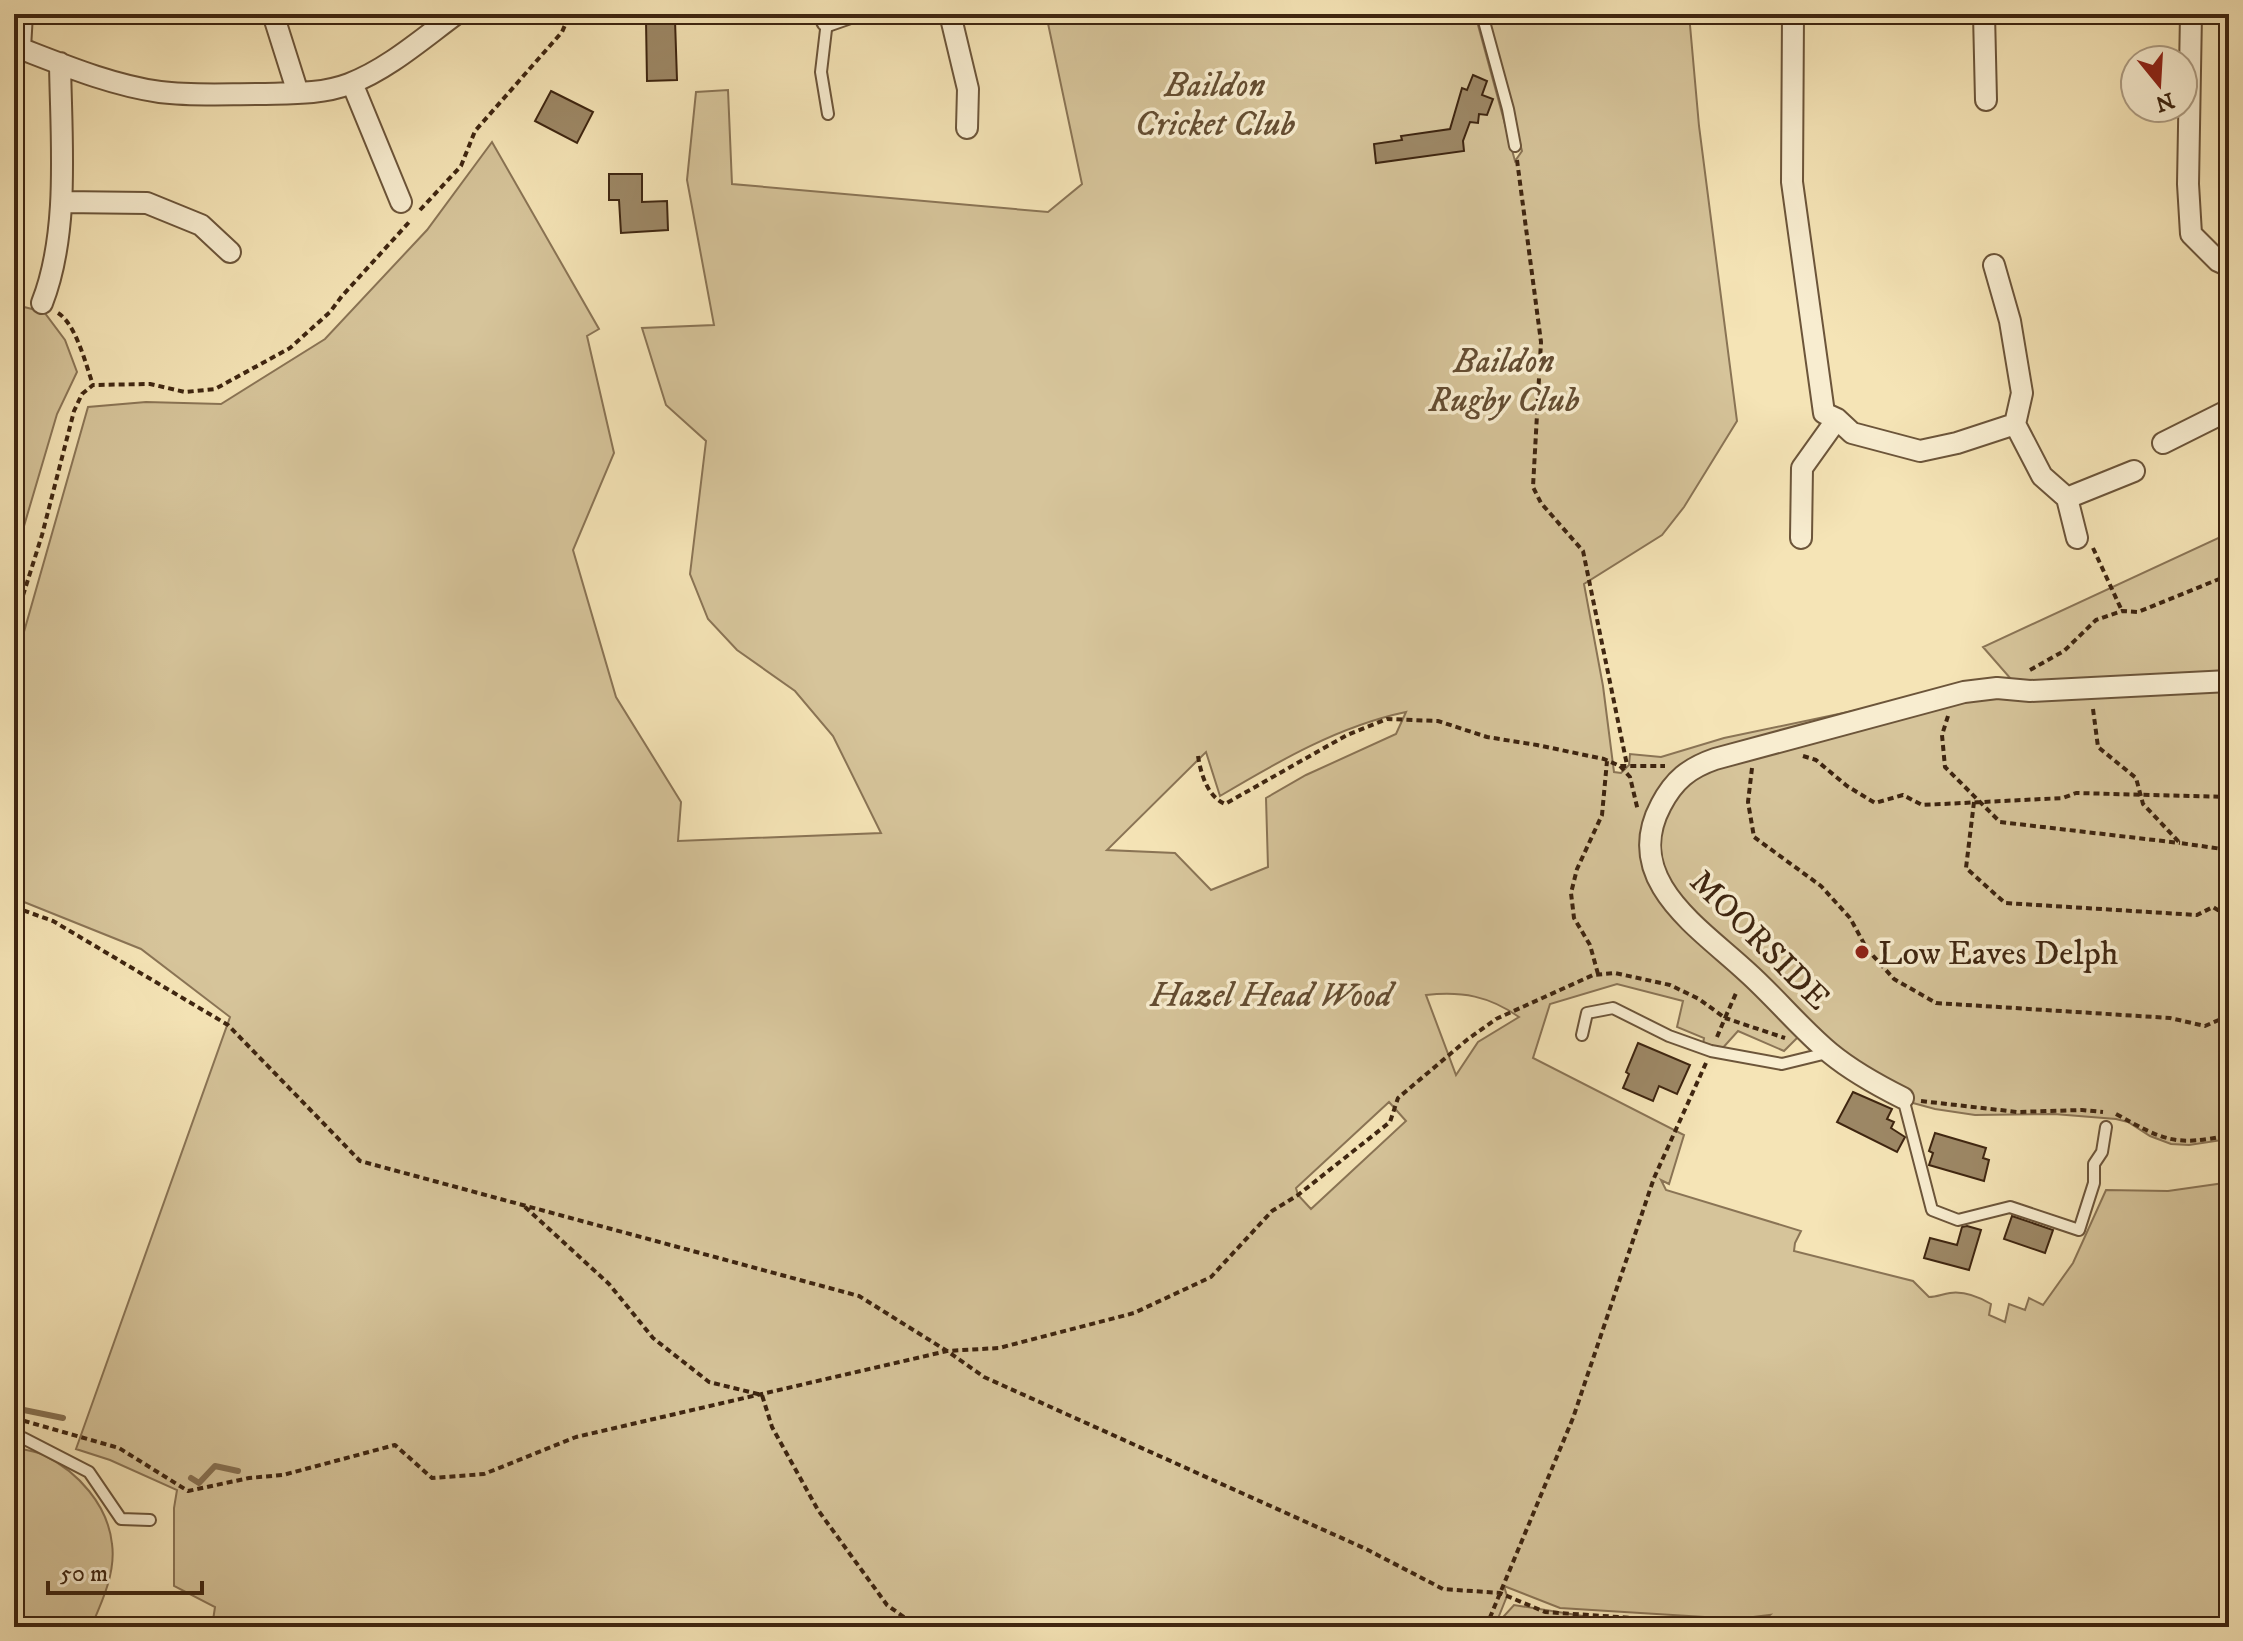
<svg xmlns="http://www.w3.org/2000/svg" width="2243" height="1641" font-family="'IM FELL DW Pica',serif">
<rect width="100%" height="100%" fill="#f5e4b6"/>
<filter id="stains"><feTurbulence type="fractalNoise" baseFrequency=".0025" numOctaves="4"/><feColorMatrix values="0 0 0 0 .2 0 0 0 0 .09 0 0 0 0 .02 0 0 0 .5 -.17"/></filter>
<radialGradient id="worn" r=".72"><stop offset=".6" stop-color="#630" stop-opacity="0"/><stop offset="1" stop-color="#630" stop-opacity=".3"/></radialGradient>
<path fill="#d6c49a" stroke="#8a7455" stroke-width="2" fill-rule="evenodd" d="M1046,14h429l40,147 7,-10 -35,-137h202l10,112 38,295 -53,86 -22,28 -78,49 19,102 11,86 7,1 8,-8 1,-11 31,3 63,-19 181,-38 324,-11v450l-40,6 -18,-1 -21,-8 -22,-14 -12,-3 -62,-5 -79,1 -40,-6 -44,-12 -89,-64 -18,18 -46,-20 -18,20 -17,-7 1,-6 -27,-11 6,-26 -66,-17 -67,20 -17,54 151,77 -15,49 -8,-4 5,10 135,41 -6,12 -1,8 119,30 16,16c8,0 13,-3 21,-4 14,-2 29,4 41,11l-2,11 16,7 4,-18 16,6 4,-12 14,7 30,-42 33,-73 62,1 56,-8 5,-3v447h-473l14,-12 -33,4 -177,-11 -56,-22 3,10 -12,30 19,-21 137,22h-1439l3,-20 -41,-21v-78l3,-18 -67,-30 -34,-11 154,-432 -89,-68 -127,-51v-231l74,-260 58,-5 75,2 104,-65 102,-109 65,-88 107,187 -12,7 27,117 -41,97 43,147 65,105 -3,39 203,-8 -48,-97 -38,-45 -58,-41 -29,-31 -18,-45 16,-133 -40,-36 -24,-77 72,-3 -27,-145 9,-88 32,-2 4,94 316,28 34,-28zM1406,712l-10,22 -90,41 -40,23 2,69 -57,23 -36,-37 -68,-3 99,-98 14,44c59,-35 119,-70 186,-84zM1426,995c36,-4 63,1 93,22l-41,25 -22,33zM1389,1102l17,19 -95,88 -13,-14 -2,-7z
M14,295l8,3 -2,8 24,6 21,28 12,32 -20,42 -43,146z
M2229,533v147l-212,6 -34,-39z
M14,1447c9,3 21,4 30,8 34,17 64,50 68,89 4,28 -10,58 -21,83h-77z"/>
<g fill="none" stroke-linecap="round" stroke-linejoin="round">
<path stroke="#877152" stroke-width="6" d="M14,1408l49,10
M191,1478l8,5 16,-17 23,5"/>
</g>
<path fill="#9d8866" stroke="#3e2510" stroke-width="2" d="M675,20l2,60 -30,1 -1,-60z
M1473,75l14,6 -5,14 11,4 -6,16 -8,-1 -1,9 -8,-1 -7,19 1,10 -88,12 -2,-19 28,-4 -1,-4 49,-7 12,-41 5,2z
M551,91l42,21 -16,31 -42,-22z
M609,174h33v28l25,-1 1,29 -47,3 -2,-33h-10z
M1638,1043l52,22 -13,29 -18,-8 -6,15 -30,-13 6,-14 -3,-2z
M1853,1092l39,17 -5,10 7,3 -3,6 14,9 -8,15 -60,-30z
M1935,1133l51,15 -3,10 6,2 -5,21 -55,-16 4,-12 -4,-2z
M2012,1216l41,14 -8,23 -41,-14z
M1967,1226l14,4 -12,40 -45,-12 6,-20 27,7 5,-18z"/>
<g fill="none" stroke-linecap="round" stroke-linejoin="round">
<defs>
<path id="lane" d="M1482,14l26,95 7,37
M827,21l-6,51 7,42
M1582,1035l5,-22 26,-5 56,28 42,15 71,13 45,-11
M1903,1098l29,112 26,10 52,-13 69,23 15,-47v-19l8,-12 4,-25
M14,1436l9,2 66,34 32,47 29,1"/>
<path id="street" d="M273,14l25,79
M950,14l18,75 -1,39
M1793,14l-1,168 32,231 13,6 15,14 68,18 37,-8 58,-19
M1984,14l2,86
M2191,14l-3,170 3,50 27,27 11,5
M827,21l20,-7
M14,46c47,18 96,39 146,46 32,4 65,2 98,2 30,-1 62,1 91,-10 39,-15 73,-45 107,-70
M20,48l2,-34
M352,83l49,119
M62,202l85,1 54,22 29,27
M1994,265l16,56 12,72 -7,31 27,52 25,22 10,40
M42,303c28,-71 19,-165 18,-240
M2163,443l66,-33
M2067,498l67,-27
M1801,538l1,-70 35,-49
M1903,1098c-26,-13 -50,-26 -73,-45 -29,-24 -54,-55 -83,-81 -47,-44 -126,-92 -86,-167 13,-25 28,-37 54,-46l249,-67 33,-4 33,3 199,-10"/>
</defs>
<use href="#lane" stroke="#6c553a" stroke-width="14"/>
<use href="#street" stroke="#6c553a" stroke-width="24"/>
<path stroke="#3e2510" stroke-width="4" stroke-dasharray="6 4" stroke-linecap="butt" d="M1517,160l24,182 -8,145 8,16 42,48 44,214
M420,210l41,-44 14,-35 87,-99 8,-18
M58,313c18,11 28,52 35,72
M2093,548l29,63
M14,624l28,-89 32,-124 8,-17 11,-9 57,-1 35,8 30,-3 75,-41 40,-36 12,-16 69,-76
M2030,670l34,-19 32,-31 26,-9 16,1 91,-37
M2093,709l5,38 38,31 7,26 37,39 49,7
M1948,716l-6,19 3,32 55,55 180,21
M1198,756c3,18 9,40 27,48l122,-69 40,-16 51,2 49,16 50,8 67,14 16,7h45
M1803,756l13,4 31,26 28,17 28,-8 19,10 141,-7 13,-5 153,4
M1620,766l10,11 8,34
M1752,768l-4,34 6,35 67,49 29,32 17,31 27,30 42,24 234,15 35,8 23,-10 1,-3
M1974,802l-8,66 39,35 192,12 16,-8 16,10
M14,907l39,14 175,104 132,136 499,135 88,55 37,26 382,172 77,40 57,4 45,19 219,15
M1598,974l-8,-29 -16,-27 -3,-25 6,-24 25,-54 5,-54
M1717,1037l8,-19 60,20
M1921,1101l96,11 65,-2 21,2
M2116,1114c47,26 59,33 113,21
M525,1207l84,77 44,54 56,44 53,13 10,32 46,83 69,95 31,22
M14,1418l105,30 69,43 61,-13 34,-3 112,-30 37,33 52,-4 92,-37 371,-86 52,-3 135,-35 77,-36 61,-66 26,-16 92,-73 8,-24 70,-59 28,-20 97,-44 22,-2 55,12 29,14 26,19 12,-27
M1486,1627l87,-209 81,-240 52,-115
M2169,1627l60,-9"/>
<use href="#lane" stroke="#f8edd0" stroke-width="10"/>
<use href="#street" stroke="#f8edd0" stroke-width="20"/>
</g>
<circle fill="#8f2418" stroke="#f8edd0" stroke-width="3" cx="1862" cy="952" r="8"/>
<g text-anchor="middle" stroke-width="7" stroke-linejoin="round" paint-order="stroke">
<g font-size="34" font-style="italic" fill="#644d32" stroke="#f8edd0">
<text x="1215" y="96">Baildon<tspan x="1215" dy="39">Cricket Club</tspan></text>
<text x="1504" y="372">Baildon<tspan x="1504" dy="39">Rugby Club</tspan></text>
<text x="1271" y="1006">Hazel Head Wood</text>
</g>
<g font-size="34" fill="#3e2510" stroke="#f8edd0">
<text transform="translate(1761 939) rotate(45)" y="12">MOORSIDE</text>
</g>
<g font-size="34" fill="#3e2510" stroke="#f8edd0" text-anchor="start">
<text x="1878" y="964">Low Eaves Delph</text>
</g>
</g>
<rect width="2243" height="1641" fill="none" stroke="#f5e4b6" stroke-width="48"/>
<rect x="16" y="16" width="2211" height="1609" fill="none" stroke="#3e2510" stroke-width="4"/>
<rect x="24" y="24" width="2195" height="1593" fill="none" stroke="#3e2510" stroke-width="2"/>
<g transform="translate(2159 84) rotate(162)"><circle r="38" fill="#f8edd0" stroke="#ae9d83" stroke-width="2"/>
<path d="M0-6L14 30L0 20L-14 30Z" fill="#8f2418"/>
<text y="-12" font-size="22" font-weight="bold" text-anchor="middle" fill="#3e2510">N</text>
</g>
<path d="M48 1581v12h154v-12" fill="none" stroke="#3e2510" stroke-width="4"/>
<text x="60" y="1581" font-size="24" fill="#3e2510" stroke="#f8edd0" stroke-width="6" paint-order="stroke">50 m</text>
<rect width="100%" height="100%" filter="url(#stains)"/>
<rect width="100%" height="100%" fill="url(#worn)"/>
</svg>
